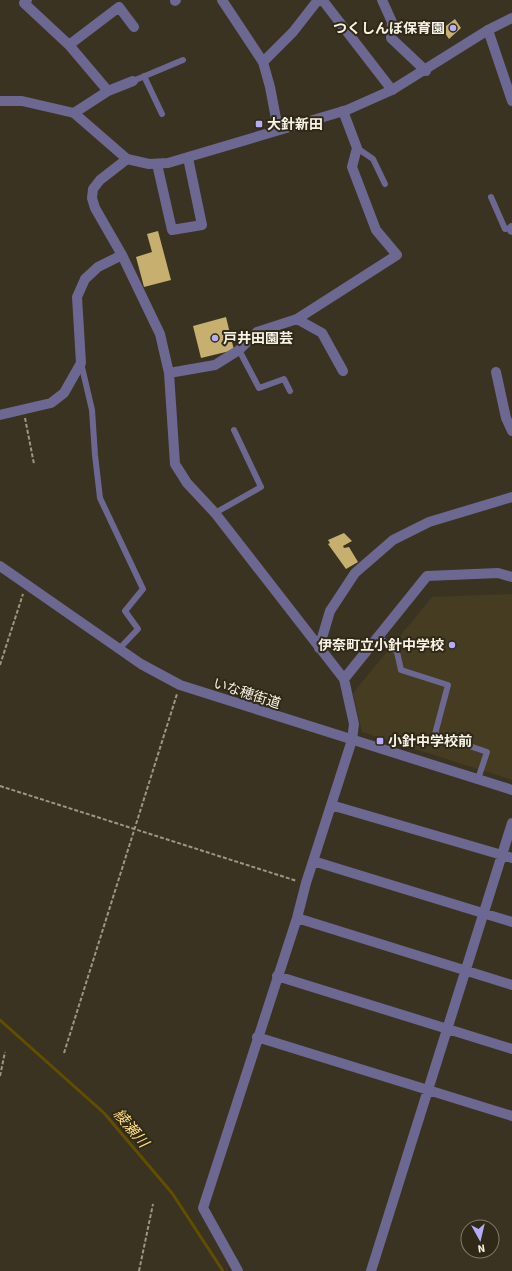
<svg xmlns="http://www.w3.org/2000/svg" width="512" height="1271" font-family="'Source Sans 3','Noto Sans JP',sans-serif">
<rect width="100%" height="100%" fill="#3a3321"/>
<path fill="#453c22" d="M512,594v186l-150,-48 -9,-39 79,-96z"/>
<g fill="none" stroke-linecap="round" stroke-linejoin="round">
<path stroke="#624d01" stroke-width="3" d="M0,1020l104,93 68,80 51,78"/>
</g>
<path fill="#c7af6f" d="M455,19l6,9 -12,11 -7,-10z
M158,231l13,49 -27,7 -8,-30 16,-5 -5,-18z
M226,317l8,33 -33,8 -8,-32z
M344,533l8,8 -9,5 1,2 5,-1 9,15 -12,7 -18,-25 2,-1 -2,-3z"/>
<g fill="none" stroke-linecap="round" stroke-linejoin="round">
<path stroke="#9b9687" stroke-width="2" stroke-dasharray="4 2" stroke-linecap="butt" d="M25,418l9,46
M0,665l23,-71
M0,786l297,95
M64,1053l113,-359
M0,1076l5,-24
M139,1271l14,-67"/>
<path stroke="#6c6892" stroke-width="6" d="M144,76l18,38
M133,81l50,-21
M357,148l16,11 12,25
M491,197l14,32 6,-1
M239,350l20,38 25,-9 6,12
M81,363l11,47 3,45 5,43 43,91 -18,22 13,18 -19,20
M215,513l46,-26 -27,-57
M379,637l18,15 4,18 47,15 -13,49 52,18 -9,27"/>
<path stroke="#6c6892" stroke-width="10" d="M27,0l-3,3 45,42 39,46 -34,22
M222,0l41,62
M319,0l5,2 68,88
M382,0l10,22 -1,16 35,33
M175,1l1,-1
M488,30l24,71
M69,45l50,-38 15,20
M108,91l25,-10
M278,129l-8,-42 -7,-25 30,-30 25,-32
M127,159l-27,21 -7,9 -1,9 3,10 27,47 38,79 9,39 6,91 12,19 28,30 129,166 10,45 -2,16 -46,143 -9,35 -94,290 35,63
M157,164l15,66 30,-5 -14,-67
M512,228v2
M297,319l25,14 21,38
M496,372l10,46 6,13
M169,373l46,-8 24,-15 18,-18 40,-13 100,-64 -21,-25 -24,-63 5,-19 -14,-37
M0,415l51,-12 13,-10 17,-30 -4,-66 8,-18 13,-12 24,-12
M319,648l11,-37 25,-38 38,-33 36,-18 83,-25
M344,679l83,-103 71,-3 14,4
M331,805l181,53
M313,861l199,61
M297,918l215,67
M277,976l235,73
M257,1037l255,79
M371,1271l141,-448"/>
<path stroke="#6c6892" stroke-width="10" d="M0,101h22l52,12 53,46 22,5 19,-1 179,-53 45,-20 96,-60 24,-12
M0,566l141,98 39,21 332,105"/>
</g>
<g fill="#b4acf9" stroke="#302917" stroke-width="1.5">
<circle cx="453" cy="28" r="4"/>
<rect x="255" y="120" width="8" height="8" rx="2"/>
<circle cx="215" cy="338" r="4"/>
<circle cx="452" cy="645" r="4"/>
<rect x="376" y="737" width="8" height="8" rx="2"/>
</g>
<g text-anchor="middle" stroke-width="4" stroke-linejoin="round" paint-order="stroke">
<g font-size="14" font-weight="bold" fill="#f7f3e7" stroke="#302917" text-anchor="start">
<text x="445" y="33" text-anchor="end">つくしんぼ保育園</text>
<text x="267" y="129">大針新田</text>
<text x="223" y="343">戸井田園芸</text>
<text x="444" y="650" text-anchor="end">伊奈町立小針中学校</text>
<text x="388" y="746">小針中学校前</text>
</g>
<g font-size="14" fill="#f7f3e7" stroke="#302917">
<text transform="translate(247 693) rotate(18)" y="5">いな穂街道</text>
</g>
<g font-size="15" font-style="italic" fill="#ffdd82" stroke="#302917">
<text transform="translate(131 1128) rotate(50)" y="5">綾瀬川</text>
</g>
</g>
<g transform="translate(480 1239) rotate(172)"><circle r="19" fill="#302917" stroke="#807a6a"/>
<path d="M0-3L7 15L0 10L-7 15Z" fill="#b4acf9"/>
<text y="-6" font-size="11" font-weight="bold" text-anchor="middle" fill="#f7f3e7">N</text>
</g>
</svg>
